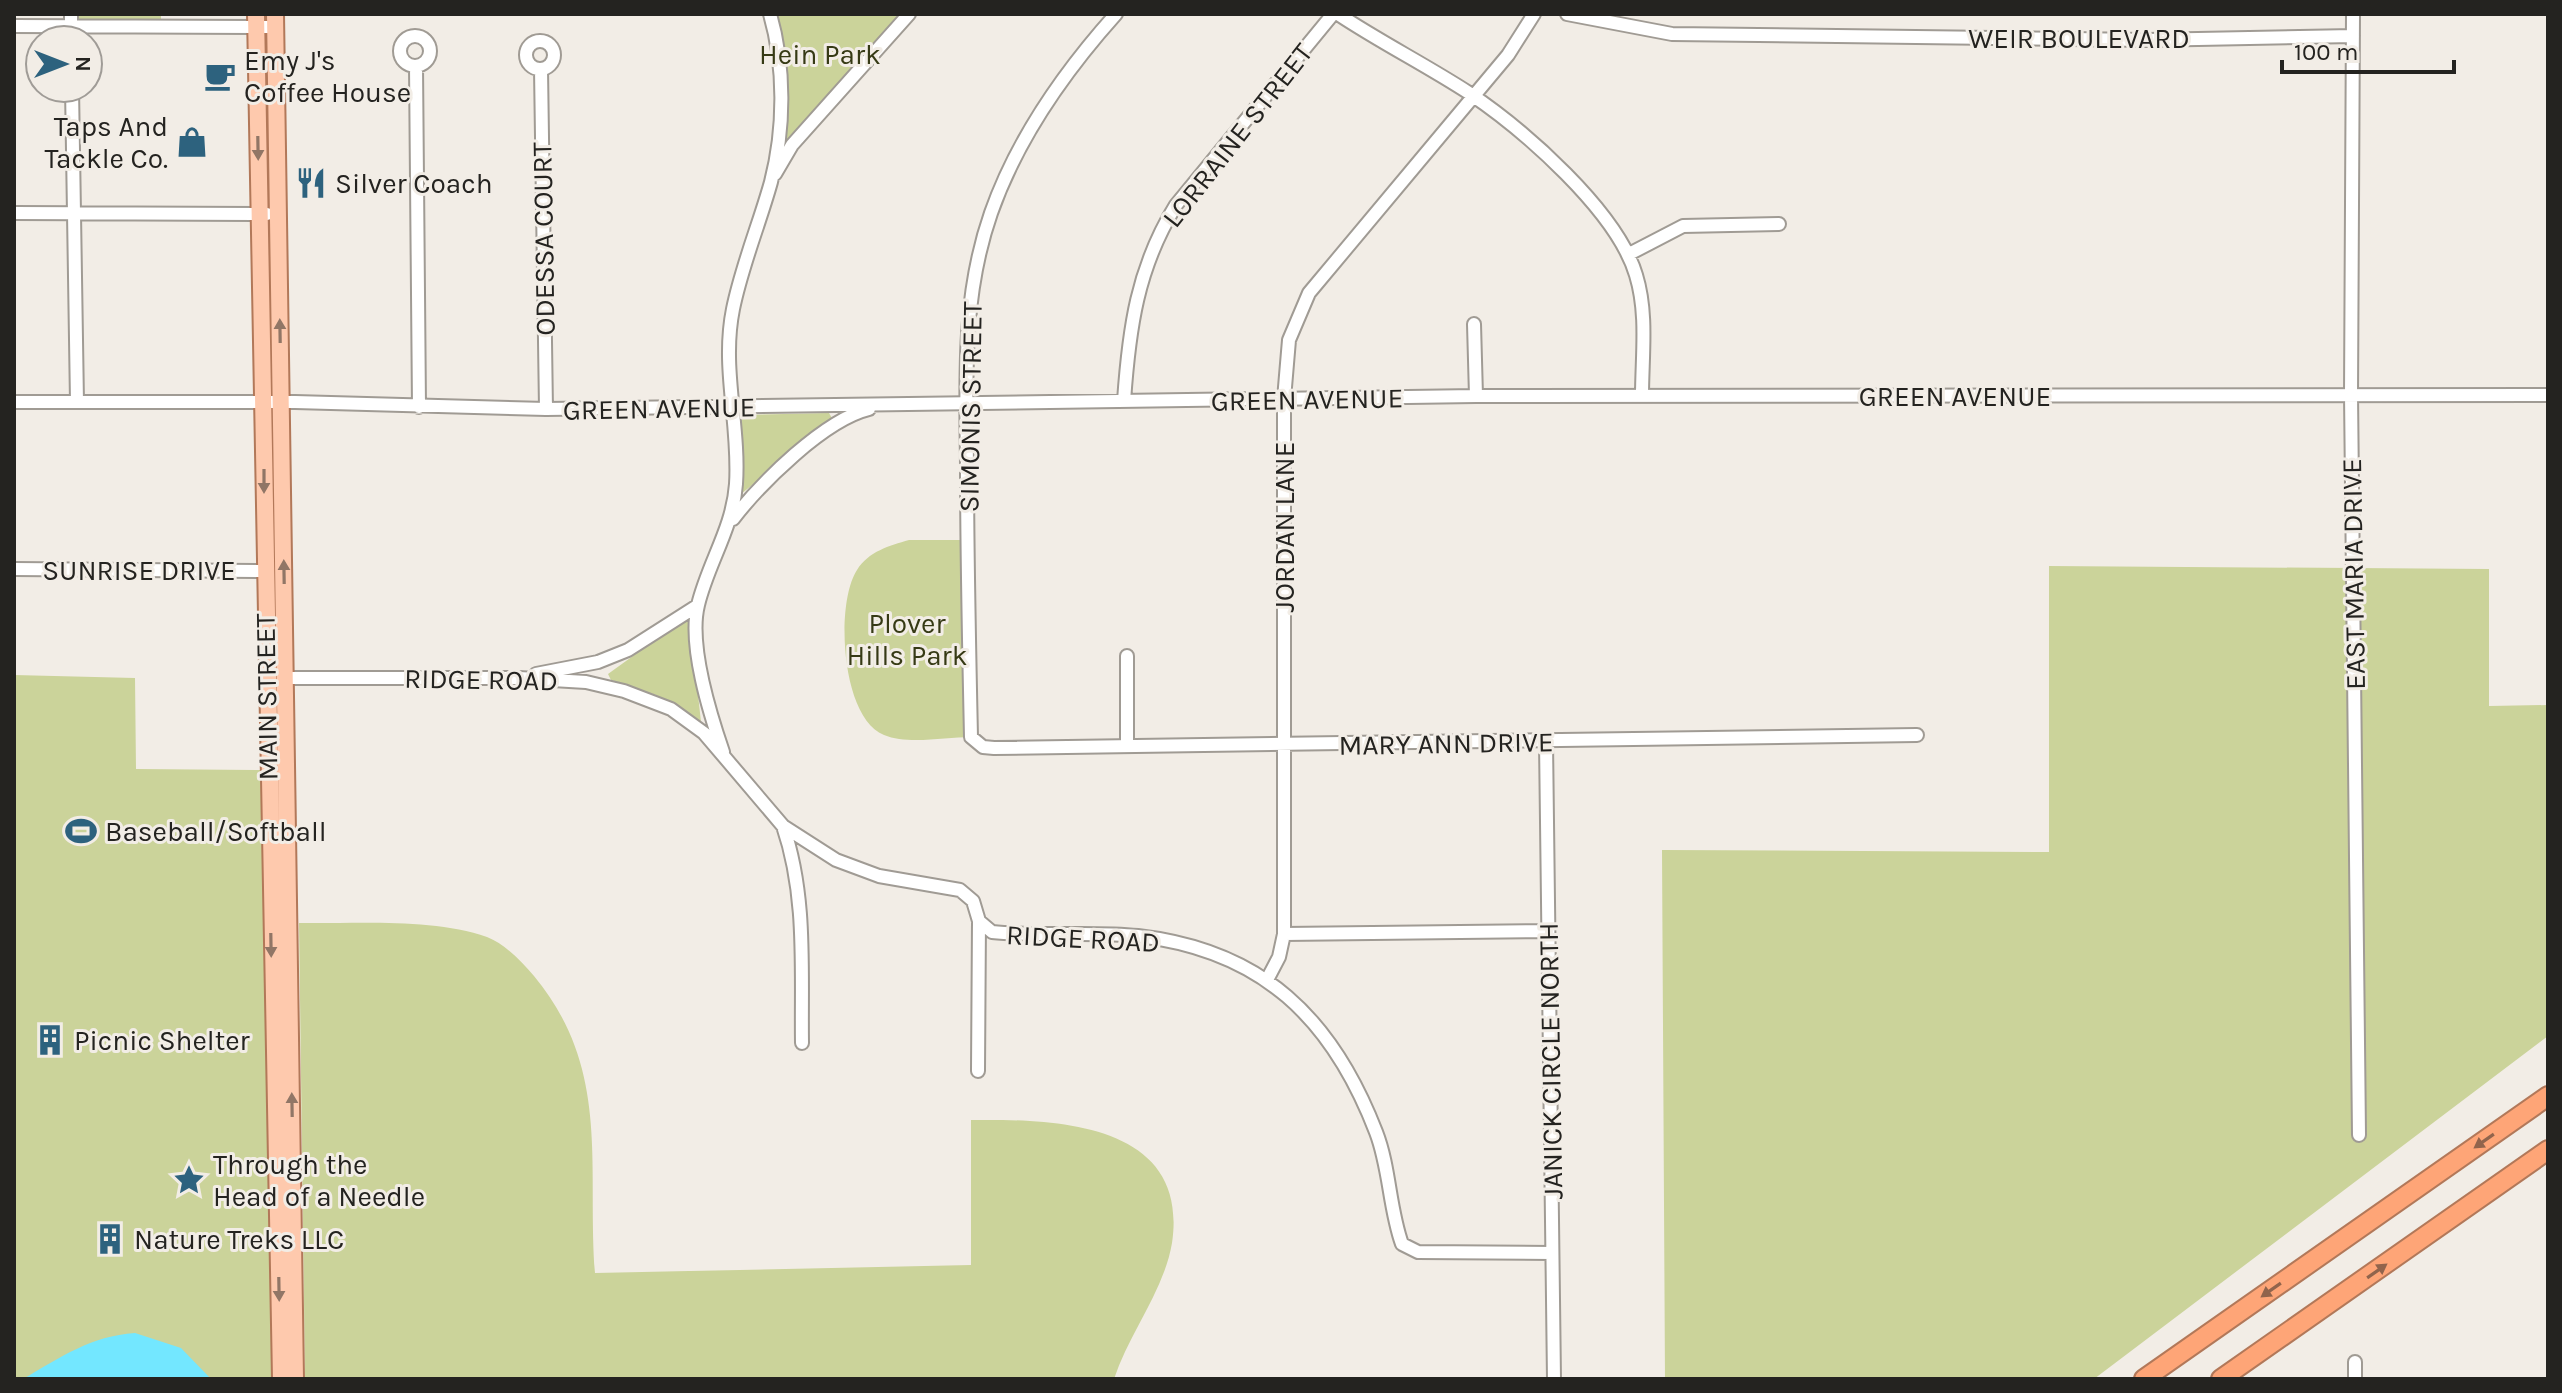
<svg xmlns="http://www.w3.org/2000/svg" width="2562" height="1393" font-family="Karla,sans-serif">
<rect width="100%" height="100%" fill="#f2ede6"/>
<path fill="#cbd39a" d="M71,14h90v13l-90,-1z
M770,14h139l-68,76 -70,91 10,-94z
M829,413l4,7 -92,74v-79z
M909,540h58l4,197c-26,0 -63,8 -87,-2 -43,-17 -49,-131 -27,-165 12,-19 32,-24 52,-30z
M2049,566l440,3v137l59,-1v331l-454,343h-429l-3,-529 387,2z
M688,620l2,2 11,100 -45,-27 -45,-15 -3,-6 72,-52z
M14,675l121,3 1,91 132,1 13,609h-267z
M299,923c58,1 134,-5 188,14 18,7 35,25 47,39 77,93 53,188 61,297l376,-8v-145c83,-1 219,2 201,123 -8,48 -43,90 -58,136h-809z"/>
<path fill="#73e7ff" d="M135,1333l46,15 30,31h-188c38,-22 68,-43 112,-46z"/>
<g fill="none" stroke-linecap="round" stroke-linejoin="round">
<defs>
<path id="minor" d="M71,14v26
M1116,14c-52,58 -99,125 -125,199 -29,83 -25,165 -24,251 0,91 2,182 4,273l12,10 11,1 923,-13
M1338,14c42,28 88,51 131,79 55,37 148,118 167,182 12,39 6,81 6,121
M1567,14l105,20 474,6 207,-4
M2353,14l-2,380 8,741
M14,26l261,1
M400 51a15 15 0 1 1 30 0a15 15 0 1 1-30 0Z
M526 55a14 14 0 1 1 28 0a14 14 0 1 1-28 0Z
M416,66l3,341
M541,69l5,340
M72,88l5,314
M775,174l17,-29 117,-131
M14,213l253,1
M1629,254l54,-28 96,-2
M1474,324l2,72
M1124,401c5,-72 13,-133 52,-196l157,-191
M14,402h281l251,7 930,-13 1072,-1
M733,519c28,-36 91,-99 136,-110
M14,569l250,2
M1127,656v89
M536,674l62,-12 30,-12 69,-44
M287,678h232l67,4 38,9 47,18 33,24 79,93 53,34 43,16 81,14 13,11 6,20 13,11c49,5 98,-1 146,4 124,14 194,82 238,196 14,36 13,76 26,112l16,8 134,1
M1546,742l8,637
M723,752c-13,-38 -35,-107 -25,-147 10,-42 35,-77 38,-121 4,-59 -15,-116 -3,-175 9,-44 26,-84 38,-127 14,-54 14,-116 -1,-168
M783,826c24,70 18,144 19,217
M1284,934l264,-3
M1268,978l11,-21 5,-23v-535l5,-59 20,-47 199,-238 26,-41
M978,1071l1,-150
M2355,1362v17"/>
<path id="major" d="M256,14l25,1365
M275,14l20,1365"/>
<path id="highway" d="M2144,1379l404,-283
M2221,1379l327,-229"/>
</defs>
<use href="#minor" stroke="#a09b94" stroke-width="16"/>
<use href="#major" stroke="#b27859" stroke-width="20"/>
<use href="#highway" stroke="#b27859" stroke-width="22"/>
<use href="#minor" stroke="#fff" stroke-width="12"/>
<use href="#major" stroke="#fec9ad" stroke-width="16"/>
<use href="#highway" stroke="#fea577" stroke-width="18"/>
</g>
<defs><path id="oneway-solid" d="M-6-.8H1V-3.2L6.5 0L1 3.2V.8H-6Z" transform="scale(2)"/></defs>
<g fill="#917666">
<use href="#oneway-solid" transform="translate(258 148) rotate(89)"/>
<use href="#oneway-solid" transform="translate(280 331) rotate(-91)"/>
<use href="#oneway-solid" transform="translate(264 481) rotate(90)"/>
<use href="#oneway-solid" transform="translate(284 572) rotate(-91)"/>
<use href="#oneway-solid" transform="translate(271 945) rotate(89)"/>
<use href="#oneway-solid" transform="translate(292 1105) rotate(-91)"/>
<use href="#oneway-solid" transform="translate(279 1289) rotate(89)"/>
</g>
<g fill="#91644c">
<use href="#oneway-solid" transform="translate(2484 1141) rotate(145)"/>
<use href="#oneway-solid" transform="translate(2377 1271) rotate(-35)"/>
<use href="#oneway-solid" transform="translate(2271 1290) rotate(145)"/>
</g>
<defs>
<symbol id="cafe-bare" viewBox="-9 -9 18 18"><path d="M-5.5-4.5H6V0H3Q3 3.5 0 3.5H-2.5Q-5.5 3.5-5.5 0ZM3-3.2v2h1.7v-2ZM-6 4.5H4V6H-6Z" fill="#2d627e" stroke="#f2ede6" stroke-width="2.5" paint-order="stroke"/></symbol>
<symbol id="shop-bare" viewBox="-9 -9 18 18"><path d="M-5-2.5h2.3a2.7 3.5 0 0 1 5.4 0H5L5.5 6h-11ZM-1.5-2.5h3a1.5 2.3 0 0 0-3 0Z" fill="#2d627e" stroke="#f2ede6" stroke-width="2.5" paint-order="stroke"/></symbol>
<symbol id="restaurant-bare" viewBox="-9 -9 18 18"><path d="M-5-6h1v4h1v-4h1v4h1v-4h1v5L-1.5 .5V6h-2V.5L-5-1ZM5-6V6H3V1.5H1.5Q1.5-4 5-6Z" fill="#2d627e" stroke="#f2ede6" stroke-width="2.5" paint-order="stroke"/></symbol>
<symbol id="stadium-bare" viewBox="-9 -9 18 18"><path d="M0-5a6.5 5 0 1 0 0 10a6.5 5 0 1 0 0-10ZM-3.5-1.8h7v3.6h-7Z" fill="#2d627e" stroke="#f2ede6" stroke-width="2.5" paint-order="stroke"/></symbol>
<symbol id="building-bare" viewBox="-9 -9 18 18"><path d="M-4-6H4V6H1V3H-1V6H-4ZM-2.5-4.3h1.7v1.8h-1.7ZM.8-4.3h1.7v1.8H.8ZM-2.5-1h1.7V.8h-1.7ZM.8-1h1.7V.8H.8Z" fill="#2d627e" stroke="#f2ede6" stroke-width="2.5" paint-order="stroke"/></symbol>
<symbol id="sight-bare" viewBox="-9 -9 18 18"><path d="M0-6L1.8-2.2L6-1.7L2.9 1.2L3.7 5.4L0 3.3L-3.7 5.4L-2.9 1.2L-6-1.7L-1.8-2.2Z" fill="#2d627e" stroke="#f2ede6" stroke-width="2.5" paint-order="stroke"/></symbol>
</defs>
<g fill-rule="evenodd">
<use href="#cafe-bare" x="198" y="54" width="44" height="44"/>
<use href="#shop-bare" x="170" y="120" width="44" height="44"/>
<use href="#restaurant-bare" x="289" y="161" width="44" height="44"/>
<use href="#stadium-bare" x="59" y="809" width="44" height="44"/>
<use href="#building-bare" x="28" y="1018" width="44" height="44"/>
<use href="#sight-bare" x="167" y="1158" width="44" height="44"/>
<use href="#building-bare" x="88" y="1217" width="44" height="44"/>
</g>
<g text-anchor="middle" stroke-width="6" stroke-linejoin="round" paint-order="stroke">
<g font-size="28" fill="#242320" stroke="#f2ede6">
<text x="2079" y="48">WEIR BOULEVARD</text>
<text transform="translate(1237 135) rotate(-52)" y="10">LORRAINE STREET</text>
<text transform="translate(543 239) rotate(-91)" y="10">ODESSA COURT</text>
<text x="1955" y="406">GREEN AVENUE</text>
<text transform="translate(1307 399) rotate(-1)" y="10">GREEN AVENUE</text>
<text transform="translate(970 407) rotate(-89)" y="10">SIMONIS STREET</text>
<text transform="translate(659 408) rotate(-1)" y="10">GREEN AVENUE</text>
<text transform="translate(1284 527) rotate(-90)" y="10">JORDAN LANE</text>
<text x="139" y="580">SUNRISE DRIVE</text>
<text transform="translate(2353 574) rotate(-91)" y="10">EAST MARIA DRIVE</text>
<text transform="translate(481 679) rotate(1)" y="10">RIDGE ROAD</text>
<text transform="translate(266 697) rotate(-91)" y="10">MAIN STREET</text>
<text transform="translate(1446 743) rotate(-1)" y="10">MARY ANN DRIVE</text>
<text transform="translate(1083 938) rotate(3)" y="10">RIDGE ROAD</text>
<text transform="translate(1550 1061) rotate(-91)" y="10">JANICK CIRCLE NORTH</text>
</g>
<g font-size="28" fill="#363a15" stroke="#f2ede6">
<text x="820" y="64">Hein Park</text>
<text x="907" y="633">Plover<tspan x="907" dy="32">Hills Park</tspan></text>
</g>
<g font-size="28" fill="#242320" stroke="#f2ede6" text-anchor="start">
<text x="244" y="70">Emy J's<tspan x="244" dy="32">Coffee House</tspan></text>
<text x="168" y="136" text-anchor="end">Taps And<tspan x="168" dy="32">Tackle Co.</tspan></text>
<text x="335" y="193">Silver Coach</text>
<text x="105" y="841">Baseball/Softball</text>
<text x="74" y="1050">Picnic Shelter</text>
<text x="213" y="1174">Through the<tspan x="213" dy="32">Head of a Needle</tspan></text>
<text x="134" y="1249">Nature Treks LLC</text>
</g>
</g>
<rect width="2562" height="1393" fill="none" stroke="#242320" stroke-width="32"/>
<g transform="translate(64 64) rotate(90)"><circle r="38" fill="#f2ede6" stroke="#a09c97" stroke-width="2"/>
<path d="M0-6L14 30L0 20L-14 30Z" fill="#2d627e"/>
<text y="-12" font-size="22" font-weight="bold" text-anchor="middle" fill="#242320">N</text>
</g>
<path d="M2282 60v12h172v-12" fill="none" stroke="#242320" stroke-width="4"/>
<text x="2294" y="60" font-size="24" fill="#242320" stroke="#f2ede6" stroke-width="6" paint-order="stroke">100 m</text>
</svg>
